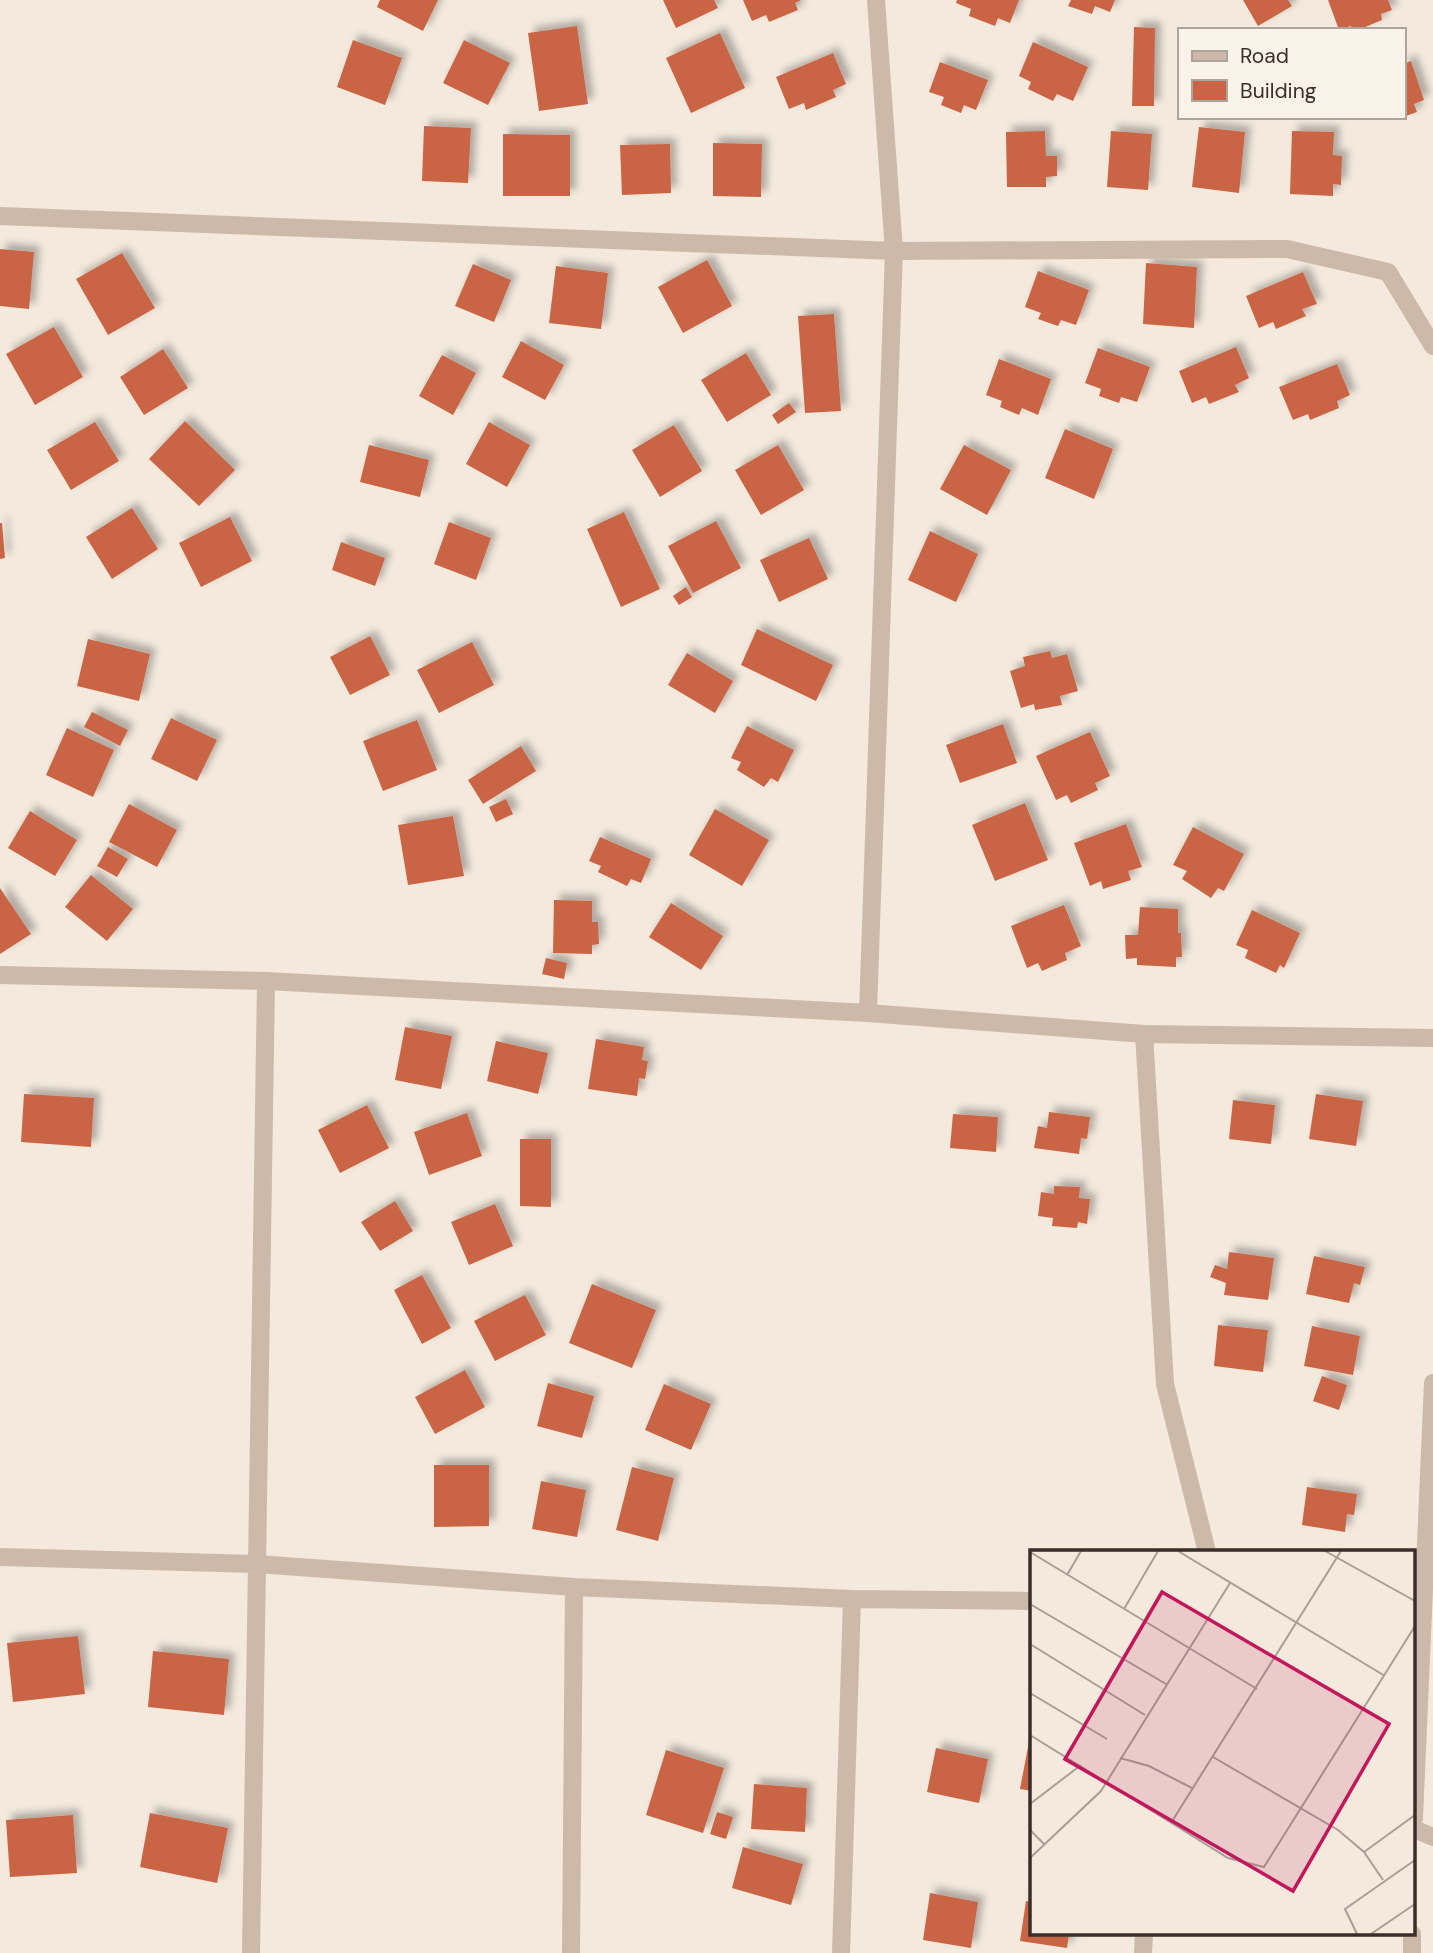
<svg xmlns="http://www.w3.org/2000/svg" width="1433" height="1953" font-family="'DM Sans',sans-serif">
<defs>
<filter id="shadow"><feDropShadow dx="6" dy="-6" stdDeviation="3.5" flood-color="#0004"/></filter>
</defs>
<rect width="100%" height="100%" fill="#f3e9dd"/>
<path fill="#c96545" filter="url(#shadow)" d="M380,0h58l-15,31 -46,-24z
M663,0h51l4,8 -42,20z
M743,0h58l-6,3 3,7 -29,12 -3,-7 -14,6z
M957,0h62l-9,23 -12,-5 -3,8 -26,-10 2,-7 -15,-6z
M1071,0h44l-5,12 -15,-6 -3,8 -24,-8z
M1243,0h45l4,6 -34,20z
M1328,0h60l4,10 -11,4 1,6 -24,10h-5l-2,-4 -12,4z
M577,26l11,78 -49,7 -11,-78z
M1134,27l21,1 -1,78h-22z
M720,33l25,55 -54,25 -25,-55z
M353,40l49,18 -17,47 -48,-18z
M464,40l46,23 -22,42 -45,-22z
M1033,42l55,25 -15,34 -16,-7 -4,7 -25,-12 3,-7 -12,-6z
M833,53l13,31 -13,6 3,7 -30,13 -2,-7 -15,6 -13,-32z
M1411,61l13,39 -10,4 3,8 -14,5v-53z
M940,62l48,18 -12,30 -12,-5 -3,8 -20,-8 3,-8 -15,-5z
M424,126l47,2 -3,55 -46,-2z
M1199,127l46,5 -6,61 -47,-6z
M1045,131l1,25h11v20l-11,1v10h-39l-1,-55z
M1111,131l41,3 -4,56 -41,-3z
M1292,131l42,1 -1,23 9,1 -1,29 -8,-1v12l-43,-2z
M503,134l67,1v61h-67z
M713,143l49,1 -1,53 -48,-1z
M670,144l1,49 -49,2 -2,-50z
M0,249l34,3 -5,57 -29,-3z
M122,253l33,55 -47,27 -32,-56z
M707,260l25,46 -49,27 -25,-46z
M1146,263l51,4 -3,61 -51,-4z
M473,264l38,16 -17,42 -39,-16z
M556,266l52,7 -7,56 -52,-6z
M1038,271l51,19 -13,35 -15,-5 -3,6 -20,-7 3,-6 -16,-6z
M1303,272l14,32 -15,5 4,7 -30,13 -3,-7 -14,6 -13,-32z
M834,314l7,97 -36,2 -7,-97z
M54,327l29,50 -48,28 -29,-51z
M521,341l43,24 -19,35 -43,-23z
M1236,347l13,31 -14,7 4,7 -30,12 -3,-7 -14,6 -13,-32z
M1098,348l52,19 -13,35 -16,-5 -2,6 -20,-7 2,-7 -16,-6z
M163,349l25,39 -44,27 -24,-38z
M746,353l25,42 -44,27 -26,-42z
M442,355l34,18 -23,42 -34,-19z
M999,359l52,20 -13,36 -16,-7 -3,7 -19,-8 2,-6 -16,-6z
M1337,364l13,31 -13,6 2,7 -29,12 -2,-6 -15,6 -14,-33z
M789,403l7,9 -18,12 -6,-9z
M185,421l50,49 -36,36 -50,-47z
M95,422l24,39 -48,29 -24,-40z
M489,422l41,23 -23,42 -41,-23z
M674,425l28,46 -42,26 -28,-47z
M1065,429l48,20 -19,50 -49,-21z
M369,445l60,15 -9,37 -60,-15z
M778,445l26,45 -43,25 -26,-45z
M964,445l47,25 -24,45 -47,-26z
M132,508l26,41 -46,30 -26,-42z
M624,512l36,77 -39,18 -34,-78z
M230,517l22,44 -51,26 -22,-44z
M716,521l25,47 -48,25 -25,-47z
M449,522l42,16 -15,42 -42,-16z
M0,523h2l3,35 -5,1z
M930,531l48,23 -22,48 -48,-22z
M809,538l19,41 -49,23 -19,-42z
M341,542l44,16 -10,28 -43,-16z
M686,587l6,10 -13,8 -6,-9z
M757,629l76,36 -17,36 -75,-36z
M370,636l20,39 -40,20 -20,-38z
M88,639l62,15 -11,47 -62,-15z
M472,642l22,43 -55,28 -22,-43z
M1050,651l2,7 15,-4 11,37 -18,5 2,9 -27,5 -1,-6 -13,4 -11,-37 15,-5 -2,-9z
M687,653l46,28 -18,32 -47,-28z
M92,712l36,18 -8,16 -36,-19z
M171,718l46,22 -20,41 -46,-22z
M417,720l20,50 -54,21 -20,-50z
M1003,724l14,39 -57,20 -14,-38z
M747,726l47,24 -16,32 -7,-4 -7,9 -27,-17 4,-8 -10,-4z
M67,728l47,22 -21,47 -47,-22z
M1090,732l20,44 -15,7 3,7 -27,13 -4,-8 -11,5 -20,-44z
M521,746l15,25 -53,33 -15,-24z
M506,799l7,15 -17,8 -7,-15z
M1025,803l23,57 -53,21 -23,-56z
M129,804l48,26 -20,37 -48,-25z
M715,809l54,31 -27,46 -53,-31z
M30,811l47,29 -22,36 -47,-28z
M453,816l11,60 -56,9 -10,-60z
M1126,824l16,43 -14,4 3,9 -28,9 -2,-8 -11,5 -16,-43z
M1193,827l51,27 -20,37 -6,-3 -7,10 -29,-19 5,-8 -14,-6z
M600,837l51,22 -10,24 -10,-4 -4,7 -29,-14 3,-6 -12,-5z
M108,847l20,12 -11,18 -20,-11z
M91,875l42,34 -26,32 -42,-34z
M0,888l31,46 -31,20z
M554,900l38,1v21h6l1,22 -7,1v9l-39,-1z
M671,903l52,33 -22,34 -52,-33z
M1064,905l17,41 -16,7 2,7 -25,11 -4,-8 -11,5 -16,-42z
M1140,907l38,2v24h3l1,24h-6v10l-39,-2v-7l-11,1 -1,-24h13z
M1252,910l48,23 -16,35 -4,-3 -4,8 -31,-15 3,-8 -12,-5z
M546,958l21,5 -3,16 -22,-5z
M405,1027l47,9 -11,53 -46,-9z
M596,1039l48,8 -2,13 6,1 -3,18 -6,-1 -2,18 -49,-7z
M496,1041l52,12 -10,41 -51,-13z
M24,1094l70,4 -3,49 -70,-5z
M1316,1094l47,7 -7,45 -47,-7z
M1233,1100l42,5 -4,39 -42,-5z
M367,1105l22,43 -49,25 -22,-43z
M1049,1112l41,5 -3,22 -6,-1 -2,16 -45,-6 4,-22 9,2z
M467,1113l15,43 -53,19 -15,-43z
M953,1114l45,3 -2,35 -46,-4z
M520,1139h31v68l-31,-1z
M1054,1186l26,1 -1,11 11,1 -3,25 -9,-2 -1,6 -25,-2 1,-8 -15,-2 3,-24 13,2z
M395,1201l18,30 -33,20 -19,-29z
M495,1204l18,42 -44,19 -18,-43z
M1229,1252l45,6 -6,42 -44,-5 2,-12 -16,-6 5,-12 12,4z
M1314,1256l51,11 -5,18 -6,-2 -5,20 -43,-9z
M422,1275l29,53 -29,16 -28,-54z
M592,1284l64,26 -24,58 -63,-25z
M525,1295l21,40 -51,26 -21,-40z
M1218,1325l50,5 -5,42 -49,-6z
M1312,1326l48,10 -7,39 -49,-9z
M465,1370l20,37 -50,27 -20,-37z
M1322,1376l25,9 -8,25 -26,-9z
M548,1383l46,13 -12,42 -45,-12z
M664,1384l47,20 -20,46 -46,-20z
M434,1465h55v61l-55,1z
M632,1467l42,11 -16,63 -42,-11z
M541,1481l45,9 -9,47 -45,-8z
M1307,1487l50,7 -3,21 -7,-1 -2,18 -43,-7z
M78,1636l7,58 -72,8 -6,-59z
M153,1651l76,8 -5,56 -76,-8z
M1029,1742h3v49l-12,-2z
M936,1748l52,11 -9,44 -52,-11z
M666,1750l58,18 -21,65 -57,-18z
M754,1784l53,4 -2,44 -54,-3z
M717,1812l16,5 -7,22 -16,-5z
M150,1813l78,15 -11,55 -77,-16z
M73,1815l4,58 -67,4 -4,-57z
M743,1847l60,17 -12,41 -59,-17z
M930,1893l48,9 -7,46 -48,-8z
M1026,1901l6,1v32h37l-2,14 -47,-7z"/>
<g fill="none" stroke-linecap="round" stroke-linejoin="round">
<path stroke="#ccb9a9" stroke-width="18" d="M0,216l894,35 393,-2 101,23 45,74
M0,975l266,6 602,32 276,21 289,4
M868,1013l26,-762 -18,-251
M1144,1034l21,350 42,168
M0,1557l257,7 317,23 278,12 180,2
M1414,1818l19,-435
M1414,1829l19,8
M251,1953l15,-972
M571,1953l3,-366
M841,1953l11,-354
M1143,1953l1,-19
M1412,1953v-19"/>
</g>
<g transform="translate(1030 1550)">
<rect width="385" height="385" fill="#f3e9dd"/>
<path fill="none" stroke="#a99e95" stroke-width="2" d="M148,1l207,125M295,1l90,50M0,2l227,137M37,25l14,-24M0,54l136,80M94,59l34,-58M0,94l115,71M0,143l77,46M0,185l198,123 36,9 151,-241M183,207l125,73 26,22 19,28M90,208l29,8 43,22M0,254l51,-39M141,273l170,-272M0,280l15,15M334,302l51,-37M0,308l71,-67 129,-208M327,384l-12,-25 70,-49M341,384l44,-30"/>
<path fill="#c2185b" fill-opacity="0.15" stroke="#c2185b" stroke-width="3.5" d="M132,42l227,132 -96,167 -228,-132z"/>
<rect width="385" height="385" fill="none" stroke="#392e29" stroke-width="3.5"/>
</g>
<rect x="1178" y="28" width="228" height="91" fill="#faf3ea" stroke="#ada49d" stroke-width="2"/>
<rect x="1192" y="51" width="35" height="10" fill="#ccb9a9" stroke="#ada49d" stroke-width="2"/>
<text x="1240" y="63" font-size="21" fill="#392e29">Road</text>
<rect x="1192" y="80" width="35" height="21" fill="#c96545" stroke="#ada49d" stroke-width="2"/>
<text x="1240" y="98" font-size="21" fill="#392e29">Building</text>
</svg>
